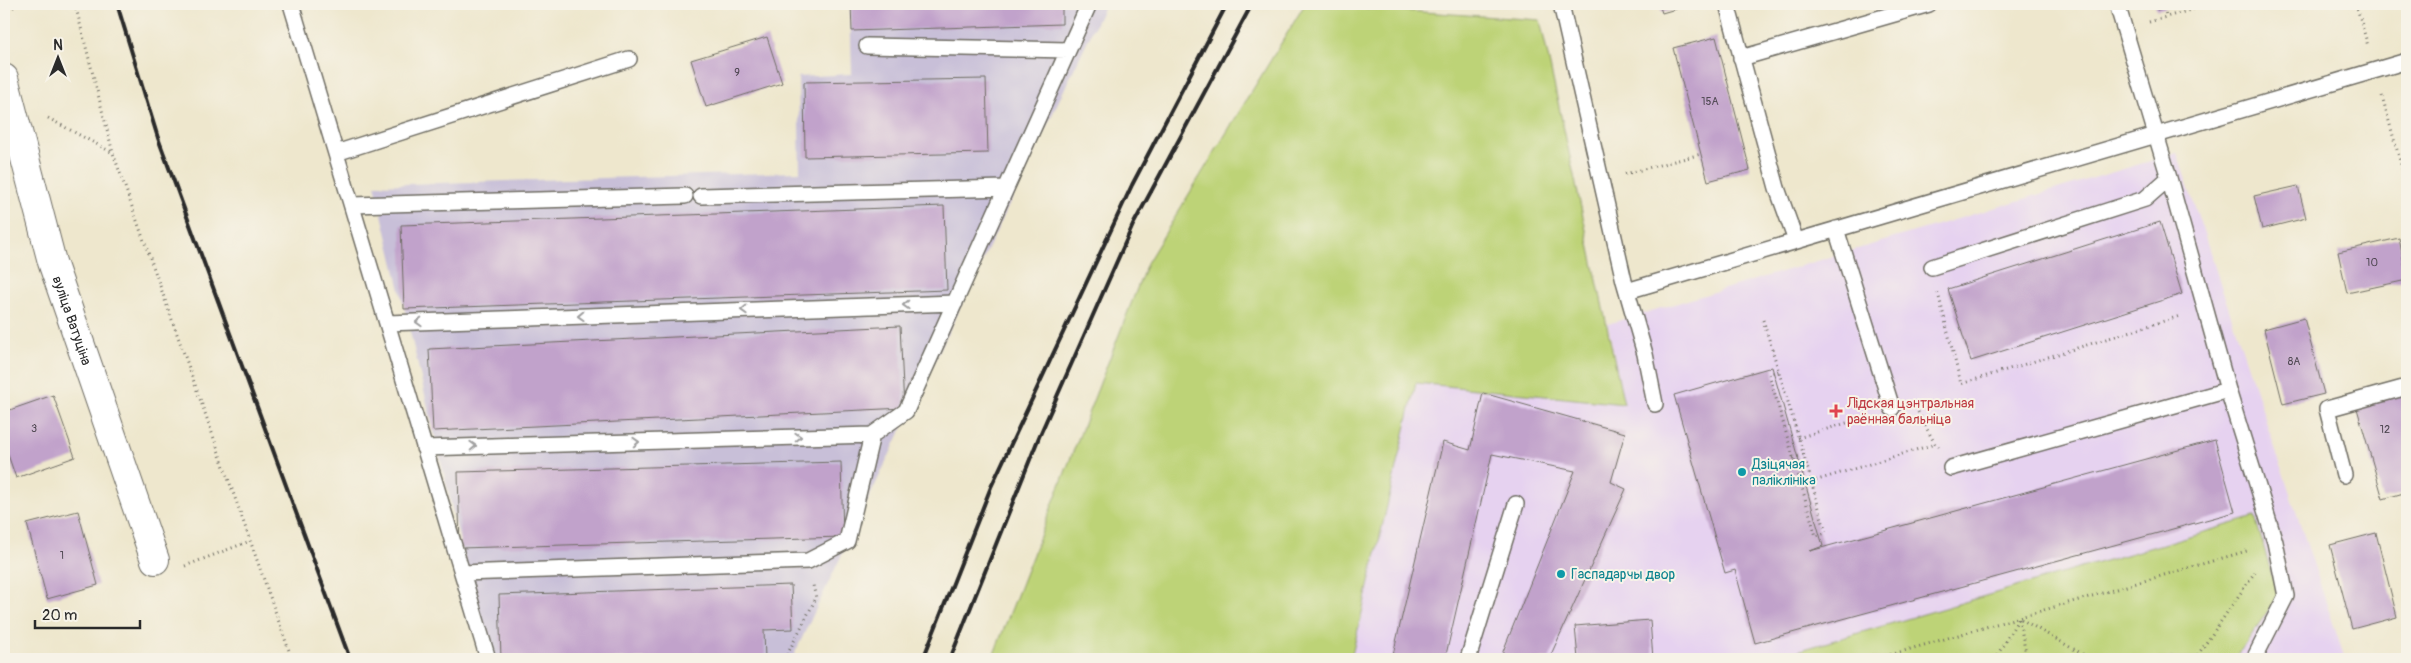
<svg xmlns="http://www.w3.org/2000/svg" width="2411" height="663" font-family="Pangolin,sans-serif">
<rect width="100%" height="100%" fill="#f7f3e8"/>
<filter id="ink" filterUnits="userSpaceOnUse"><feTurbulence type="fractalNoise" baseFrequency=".02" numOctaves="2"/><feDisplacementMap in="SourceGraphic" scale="10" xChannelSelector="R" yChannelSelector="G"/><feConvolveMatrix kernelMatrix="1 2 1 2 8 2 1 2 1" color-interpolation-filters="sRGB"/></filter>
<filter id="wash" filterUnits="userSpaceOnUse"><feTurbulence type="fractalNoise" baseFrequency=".0096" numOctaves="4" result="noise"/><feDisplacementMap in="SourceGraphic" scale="20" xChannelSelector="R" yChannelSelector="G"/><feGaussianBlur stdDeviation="1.12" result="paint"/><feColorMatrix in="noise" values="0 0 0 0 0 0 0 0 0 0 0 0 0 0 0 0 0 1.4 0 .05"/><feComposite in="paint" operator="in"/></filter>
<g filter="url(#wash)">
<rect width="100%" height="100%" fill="#eee7cd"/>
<path fill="#e6d2f0" d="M2177,153l168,506h-994l65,-276 208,21 -16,-80z"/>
<path fill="#c8bfd8" d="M850,4h255l-313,655h-304l-113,-474 425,-13 -2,-95 54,-3z"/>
<path fill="#bdd377" stroke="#747f51" d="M1305,4l235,16 84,384 -208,-21 -65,276h-359l155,-396z
M2255,517l23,79 -43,63h-465z"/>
<g id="blocks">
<path fill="#c1a2cb" d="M851,4h211v20l-210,7z
M1659,4h34l-31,9z
M2155,4h22l-20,6z
M767,37l15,46 -76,24 -15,-47z
M1716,37l34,133 -42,11 -35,-133z
M986,79l2,74 -183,4 -1,-75z
M2298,186l8,32 -44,11 -8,-33z
M944,206l3,84 -543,19 -3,-84z
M2160,222l22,72 -211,67 -23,-72z
M2399,238l8,42 -60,13 -9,-41z
M2304,318l20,76 -41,10 -19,-75z
M900,326l4,82 -471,23 -4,-82z
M1772,367l51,179 -13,5 405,-111 20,72 -480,131 -20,-73 -10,3 -51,-178z
M2407,391v101l-24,7 -27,-94z
M1483,393l142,40 -14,49 15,7 -77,170h-49l75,-188 -83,-17 -47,205h-53l51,-217 27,8z
M53,395l22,62 -59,21 -12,-35v-31z
M841,462l2,75 -383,11 -2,-76z
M78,511l20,74 -51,14 -20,-75z
M2376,533l21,84 -45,12 -22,-84z
M791,585l2,44 -29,1 1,29h-264l-2,-64z
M1650,620l3,39h-75l-3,-33z"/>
</g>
</g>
<g filter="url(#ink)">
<use href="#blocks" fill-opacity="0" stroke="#6f6d64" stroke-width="1"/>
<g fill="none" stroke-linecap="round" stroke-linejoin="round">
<defs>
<path id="service" d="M291,4l197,655
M1561,4l63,277 21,73 10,50
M1727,4l50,184 19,53
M2117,4l52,174 59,212 47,152 11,54 -32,63
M867,46l201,4
M1741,58l188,-54
M336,153l293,-94
M701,196l305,-8
M352,205l333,-9
M1836,229l56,179
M1932,267l213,-68 24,-21
M1627,291l780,-230
M387,323l568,-20
M424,448l448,-13
M1951,468l277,-78
M2344,475l-17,-66 80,-22
M462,573l346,-12 39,-20 25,-106 34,-24 183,-407
M1468,659l48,-155"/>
<g id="minor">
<path id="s1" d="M4,78l48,184 103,298"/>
</g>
</defs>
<use href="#service" stroke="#6f6d64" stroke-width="18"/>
<use href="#minor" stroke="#6f6d64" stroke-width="30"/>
<path stroke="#6f6d64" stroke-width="3" stroke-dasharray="1 4" stroke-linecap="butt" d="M75,4l38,149
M2356,4l12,42
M2165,8l1,9
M4,12l15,-8
M2149,22l62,-18
M2382,96l25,90
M48,118l65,35 179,506
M1625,174l76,-20
M1938,293l23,91 219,-68
M1763,320c22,71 43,142 63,213l-10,3 -47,-162 10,-3
M1918,412l17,32 4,3
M1798,438l71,-22
M1793,458l10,-3
M1811,482l124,-38
M185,566l65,-25
M2019,619l8,40
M785,659l31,-61 -3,-13
M1876,659l374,-109
M1995,659l24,-41 72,41
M2195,659l60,-87"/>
<use href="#service" stroke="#fff" stroke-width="15"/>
<use href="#minor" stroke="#fff" stroke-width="28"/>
<path stroke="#2b2b2b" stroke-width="4" d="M117,4l41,134 192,521
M923,659l68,-172 141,-302 95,-181
M950,659l89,-222 94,-212 119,-221"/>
</g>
<defs><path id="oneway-chevron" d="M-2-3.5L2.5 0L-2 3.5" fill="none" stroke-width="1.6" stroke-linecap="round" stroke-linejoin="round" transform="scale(1.25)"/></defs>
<g stroke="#a0a0a0">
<use href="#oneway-chevron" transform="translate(906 305) rotate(178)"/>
<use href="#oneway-chevron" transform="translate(744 310) rotate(178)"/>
<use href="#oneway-chevron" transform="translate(581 316) rotate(178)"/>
<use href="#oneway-chevron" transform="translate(419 322) rotate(178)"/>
<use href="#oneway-chevron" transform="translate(798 437) rotate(-2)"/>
<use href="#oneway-chevron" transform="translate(636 442) rotate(-2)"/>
<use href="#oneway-chevron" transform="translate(473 446) rotate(-2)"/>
</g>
</g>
<path fill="#e0444e" stroke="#f7f3e8" stroke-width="2" d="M1833.5 403.5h5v5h5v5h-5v5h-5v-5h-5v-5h5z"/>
<g fill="#0f9aa8" stroke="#f7f3e8" stroke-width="2">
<circle cx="1742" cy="472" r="5"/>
<circle cx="1561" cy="574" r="5"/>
</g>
<g text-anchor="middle" stroke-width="4" stroke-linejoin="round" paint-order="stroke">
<g font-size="11" fill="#504953">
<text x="737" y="76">9</text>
<text x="1710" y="105">15А</text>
<text x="2372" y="266">10</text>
<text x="2294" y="365">8А</text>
<text x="34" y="432">3</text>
<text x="2385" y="433">12</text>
<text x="62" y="559">1</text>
</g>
<g font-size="14" fill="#2b2b2b" stroke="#f7f3e8">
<text dy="5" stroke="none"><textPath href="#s1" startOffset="252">вуліца Ватуціна</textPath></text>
</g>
<g font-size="14" fill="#be3a42" stroke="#f7f3e8" text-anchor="start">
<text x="1847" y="408">Лідская цэнтральная<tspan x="1847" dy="16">раённая бальніца</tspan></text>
</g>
<g font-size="14" fill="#0d838f" stroke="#f7f3e8" text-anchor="start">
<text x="1752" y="469">Дзіцячая<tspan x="1752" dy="16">паліклініка</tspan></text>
<text x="1571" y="579">Гаспадарчы двор</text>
</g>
</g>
<rect width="2411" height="663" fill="none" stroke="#f7f3e8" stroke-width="20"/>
<g transform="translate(58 58)" stroke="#f7f3e8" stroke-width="4" paint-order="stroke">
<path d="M0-4L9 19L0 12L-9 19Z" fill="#2b2b2b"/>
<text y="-8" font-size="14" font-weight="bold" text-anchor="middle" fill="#2b2b2b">N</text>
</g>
<path d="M35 620v8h105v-8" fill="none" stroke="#2b2b2b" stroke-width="2.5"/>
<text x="42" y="620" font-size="15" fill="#2b2b2b" stroke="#f7f3e8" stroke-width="4" paint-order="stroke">20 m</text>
</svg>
